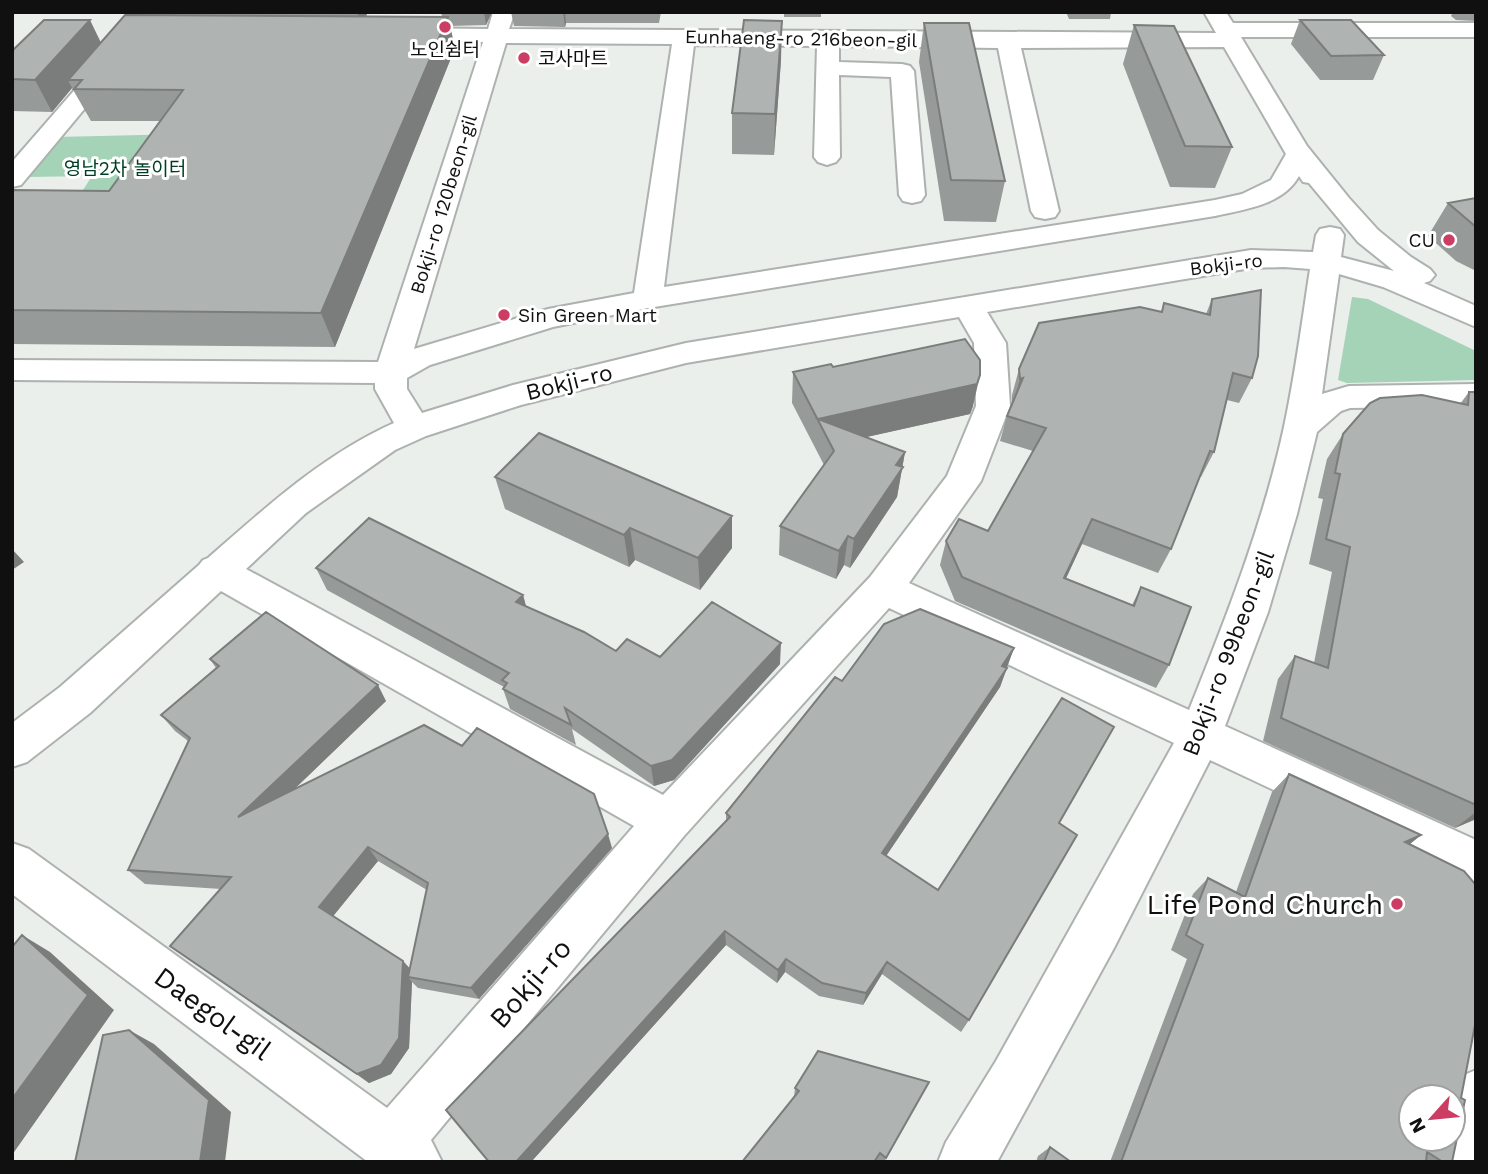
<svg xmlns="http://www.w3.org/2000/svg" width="1488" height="1174" font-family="'Work Sans','Noto Sans KR',sans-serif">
<rect width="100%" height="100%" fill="#eaefec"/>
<path fill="#a4d3b7" d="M186,134l-44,68 -68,2 18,-28 -65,1 29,-40z
M1352,297l16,2 108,52v29l-129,3 -9,-3z"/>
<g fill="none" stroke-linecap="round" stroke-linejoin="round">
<defs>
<path id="minor" d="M493,12h22l-6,17 707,4 -12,-21h22l7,11h243v14h-235l66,109 42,52 29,32 33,27 19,12 5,6 -5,6 -6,2 52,23v21l-93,-40 -44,-13 -17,120 27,-8 127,-2v22l-126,2 -9,3 -24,21 -20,82 -29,98 -43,114 251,114v45l-266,-125 -96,188 -117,214h-59l8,-20 50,-81 178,-318 -285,-135 -205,228 -253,304 11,22h-74l-356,-268v-51l17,6 358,259 247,-282 -413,-235 -131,122 -63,49 -15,5v-44l48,-36 139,-122 4,-5 5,-2c57,-50 116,-104 186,-135l-19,-34v-6l-363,-3v-20l366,2 105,-320h-83l-8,-2 -3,-5 3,-5 8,-2 88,1zM506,43l166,1 -38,249 -86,16 -134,40zM694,45l123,1 -3,111 4,5 9,3 9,-3 4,-5 -1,-82 52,2 8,118 4,6 9,2 9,-2 4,-6 -11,-124 -4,-5 -8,-2 -63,-2v-16l159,2 33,163 4,6 10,2 10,-2 4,-6 -38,-163 203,-1 62,107 -15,26 -29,14 -27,6 -551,87zM1299,176l4,6 6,1 49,59 36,29 -53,-14 3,-22 -4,-6 -10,-2 -10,2 -4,6 -3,17 -62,-2 -565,93 -173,42 -91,28 -15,-24v-11l23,-13 123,-38 95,-19 567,-92c30,-7 68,-11 84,-40zM1284,267l26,2c-8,53 -15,106 -26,158 -21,97 -58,191 -95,283l-280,-127 72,-102 29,-75 -4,-63 -19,-31 264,-44zM959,317l15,26 2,63 -29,70 -77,101 -207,218 -417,-226 60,-56 89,-63 31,-14 95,-31 165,-42z
M113,53l8,2 3,5 -3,5 -100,120 -9,2v-25l93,-107z
M1476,1070v92h-40l5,-23h12v-42h-4l8,-19z"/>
</defs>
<use href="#minor" stroke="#adb1af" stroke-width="4"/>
<use href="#minor" fill="#fff" fill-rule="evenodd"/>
</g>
<path fill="#969a98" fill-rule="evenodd" d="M128,12h240l-2,4 76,1 -1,-5h51l-6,13 -36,1 5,22 -120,299 -323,-3v-154l97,1 51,-70h-69l-19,-33 -20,24 -40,-1v-60l89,-8 29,-28z
M511,12h150l-2,11h-93l-1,4 -51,-1z
M784,12h37v5h-37z
M1066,12h45l-1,7h-41z
M1453,12h23v9l-20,-1 -5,-4z
M1300,20l84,35 -11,25h-53l-29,-36z
M924,23l81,158 -9,41 -52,-1 -25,-159z
M1134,25l98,122 -17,41 -45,-1 -47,-123z
M781,60l-7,95 -42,-1v-41z
M1476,198v73l-20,-10 -28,-25 20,-33z
M1212,299l40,79 -13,25 -12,-3 -13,52 -13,25h-1l-29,72 -13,24 -76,-29 -16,34 66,27 9,-18 28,78 -13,23 -201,-87 -15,-36 6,-24 42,-10 45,-80 -33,-10 7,-25 5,-13v-8l7,-26 142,-57 3,-9 42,11z
M793,372l180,34 -3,8 -104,23 39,15 -8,45 -47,71 -6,-3 -8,14 -57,-24 1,-29 44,-61 -32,-62z
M1469,392h7v427l-21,9 -192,-87 15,-62 17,-23 19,7 18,-91 -23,-8 14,-65 -5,-1 9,-39 16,-25 117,-30z
M495,477l237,39v32l-32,42 -65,-30 -6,7 -124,-58z
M316,568l207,27 3,12 90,44 44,6 120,7 -106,116 -20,6 -82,-57 4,16 -66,-36 -7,-20 1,-2 -177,-97z
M1014,648l-14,39 -114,169 52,34 121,-67 -90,197 -8,12 -79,-58 -19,31 -44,-9 -34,-24 -8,11 -51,-38 -195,217h-42l237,-341v-8l116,-132z
M210,659l176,42 -91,87 317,60 -133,151 -61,-11 -6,-6 -3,66 -18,26 -22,9 -199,-137 51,-57 -76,-5 -17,-14 60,-129 -13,-10 -14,-16 55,-47zM378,861l49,29 -17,79 -7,-8 -70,-45z
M1289,774l132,61 -11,9 51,254 -9,64h-342l77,-203 -16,-9 22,-56 15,-16 28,14 36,-100z
M929,1082l-45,80h-142l52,-65 1,-9z
M1050,1147l21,15h-35l2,-6z"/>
<path fill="#7a7d7c" d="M357,12h11l-7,14z
M484,12h8l-6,13z
M563,12h2l1,11 -1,4z
M448,17l7,31 -120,299 -14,-34z
M90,20l15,31 -37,29 4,8 -20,24 -17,-32z
M782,21l-1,39 -7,95 1,-41z
M980,375l-7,31 -3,8 -139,31 -13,-26z
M1023,378l-10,26 7,-25z
M905,452l-8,45 -47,71 4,-29 42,-74z
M732,516v32l-32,42 -2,-32z
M1092,519l-10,25 -27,58 9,-24z
M630,528l5,32 -6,7 -5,-32z
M848,536l-4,29 -8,14 3,-28z
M12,549l12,13 -12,8z
M523,595l6,22 -13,-15z
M781,643l-1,21 -106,116 -20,6 -3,-20z
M1014,648l-7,19 -12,17 7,-18z
M1007,668l-7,19 -122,181 4,-15z
M378,685l8,16 -135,130 -13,-14z
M1476,812v7l-21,9z
M608,834l4,14 -133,151 -8,-11z
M1421,835l-21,17 5,-10z
M368,847l10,14 -48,59 -11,-13z
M725,931l1,14 -195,217h-15z
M22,935l28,17 64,58 -102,145v-56z
M786,959l-1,13 -8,11 1,-13z
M403,961l10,11 -5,5 4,5 -3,66 -18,26 -22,9 -12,-9z
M887,962l-5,12 -19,31 3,-12z
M129,1030l25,14 77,68 -6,50h-25z"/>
<path fill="#afb3b1" stroke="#7a7d7c" stroke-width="2" fill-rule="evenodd" d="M125,15l323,2 -127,296 -309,-3v-120l97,1 74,-101 -109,-1 8,-9h-14z
M44,20h46l-55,60 -23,-1v-28z
M744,20l38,1 -7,93 -43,-1z
M1300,20h51l33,35 -53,1z
M924,23h45l36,158 -54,-1z
M1134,25l40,1 58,121 -47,-1z
M1476,198v29l-28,-24z
M1261,290l-3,66 -6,22 -19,-5 -19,79 -4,-1 -39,98 -79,-30 -28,59 70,28 7,-19 50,20 -22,58 -207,-88 -16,-36 13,-22 29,12 58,-103 -39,-12 16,-38 -3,1 -1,-10 20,-46 101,-16 22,5 2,-9 46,12 2,-16z
M965,339l15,21v15l-3,9 -159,35 87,33 -9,13 7,2 -49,72 -6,-3 -9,15 -59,-25 54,-75 -41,-79 38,-8 2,3z
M1469,392h7v413l-195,-87 14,-62 33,12 22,-121 -24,-8 14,-65 -5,-1 8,-39 27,-31 10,-5 42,-3 46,10z
M539,433l193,83 -34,42 -68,-30 -6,7 -129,-58z
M369,518l154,77 -7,7 68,30 32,19 11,-12 33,18 52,-55 69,41 -109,117 -21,6 -86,-58 6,17 -68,-36 4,-6 -5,-3 7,-7 -193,-105z
M920,609l94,39 -12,18 5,2 -125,185 56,37 124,-192 52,29 -55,96 18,12 -108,185 -82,-58 -21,31 -44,-10 -36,-24 -8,11 -53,-39 -209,231h-27l-43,-52 284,-293 -4,-4 109,-136 7,4 42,-57z
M266,612l112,73 -140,132 186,-92 38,21 15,-18 117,66 14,40 -137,154 -63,-11 20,-94 -60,-36 -49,60 84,54 -4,77 -18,27 -24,9 -187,-128 61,-69 -103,-7 62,-132 -29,-23 58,-49 -9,-7z
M1289,774l132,61 -16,7 59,29 12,14v135l-15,78 4,2 -13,62h-9l-16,-10 -1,10h-305l82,-217 -17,-10 22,-57 37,19zM1411,1097h42v42h-42z
M22,935l66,60 -76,104v-152z
M129,1030l80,70 -9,62h-125l28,-127z
M818,1051l111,31 -43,76 -6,-5 -6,9h-132l57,-71 -4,-3z
M1050,1147l21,15h-27z"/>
<g fill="#cc3d64" stroke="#fff" stroke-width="2.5">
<circle cx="445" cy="27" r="7"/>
<circle cx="524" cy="58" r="7"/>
<circle cx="1449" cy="240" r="7"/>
<circle cx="504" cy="315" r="7"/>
<circle cx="1397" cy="904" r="7"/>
</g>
<g text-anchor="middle" stroke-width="6" stroke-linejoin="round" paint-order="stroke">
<g font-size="19" fill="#0f100f" stroke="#fff">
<text transform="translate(801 38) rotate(1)" y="7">Eunhaeng-ro 216beon-gil</text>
<text transform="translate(443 204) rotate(-73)" y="7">Bokji-ro 120beon-gil</text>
<text transform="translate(1226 264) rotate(-7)" y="7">Bokji-ro</text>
</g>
<g font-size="19" fill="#0f100f" stroke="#fff" text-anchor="start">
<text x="445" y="56" text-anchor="middle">노인쉼터</text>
<text x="538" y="65">코사마트</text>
<text x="1435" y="247" text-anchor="end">CU</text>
<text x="518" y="322">Sin Green Mart</text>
</g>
<g font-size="19" fill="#003e24" stroke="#fff">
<text x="125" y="175">영남2차 놀이터</text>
</g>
<g font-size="23" fill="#0f100f" stroke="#fff">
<text transform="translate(569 382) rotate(-14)" y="8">Bokji-ro</text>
<text transform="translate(1228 653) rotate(-69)" y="8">Bokji-ro 99beon-gil</text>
</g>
<g font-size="28" fill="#0f100f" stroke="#fff" text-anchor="end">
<text x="1383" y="914">Life Pond Church</text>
</g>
<g font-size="28" fill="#0f100f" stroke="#fff">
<text transform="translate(530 983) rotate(-49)" y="10">Bokji-ro</text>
<text transform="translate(213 1013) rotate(36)" y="10">Daegol-gil</text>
</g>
</g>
<rect width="1488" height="1174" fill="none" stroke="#0f100f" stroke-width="28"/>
<g transform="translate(1432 1118) rotate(243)"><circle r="33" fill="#ffffff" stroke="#9f9f9f" stroke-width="2"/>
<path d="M0-5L12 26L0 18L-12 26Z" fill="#cc3d64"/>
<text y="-10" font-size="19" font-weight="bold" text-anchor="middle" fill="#0f100f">N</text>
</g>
</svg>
